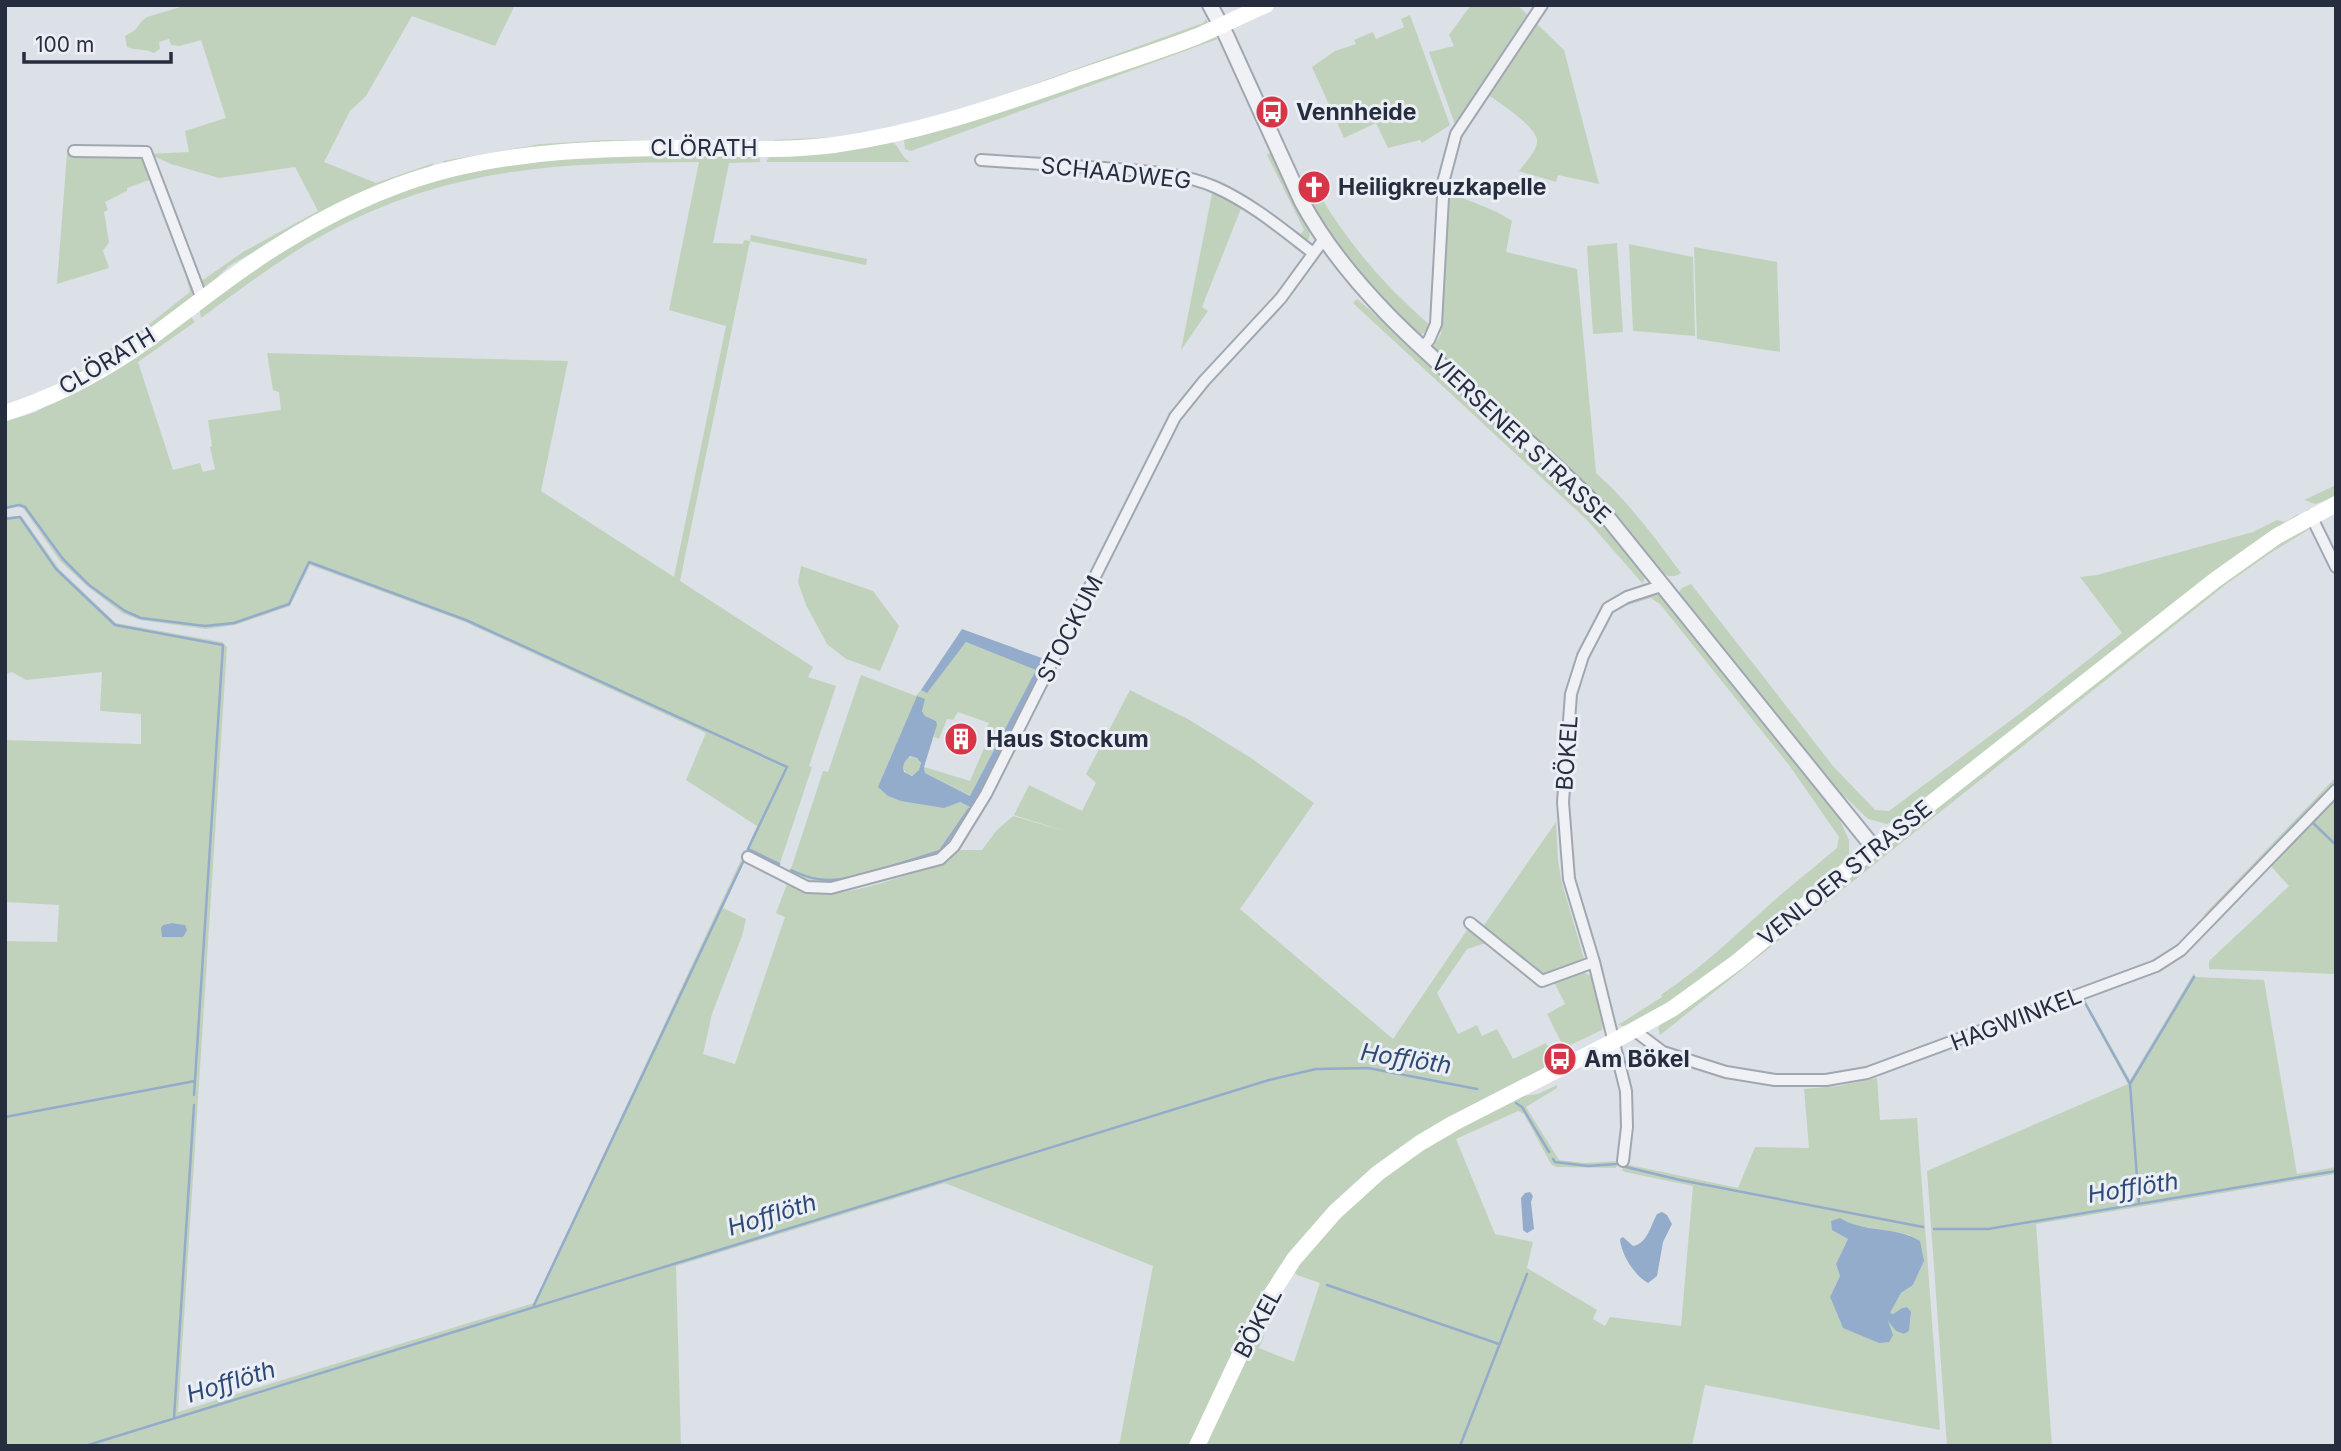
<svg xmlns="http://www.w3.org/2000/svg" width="2341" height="1451" font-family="Inter,sans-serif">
<rect width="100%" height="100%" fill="#dce0e7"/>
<path fill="#c1d2bc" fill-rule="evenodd" d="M187,5h328l-20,41 -83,-30 -46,80 -16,15 -26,51 52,21 58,-20 -5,6 -181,86 -19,11 -22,21 -4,-1 -3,-4 43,-30 75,-41 -23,-44 -76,11 -48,-14 -22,-10 40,-2 -4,-21 41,-13 -25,-78 -21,6 -9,-1 -2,-6 -10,3 1,7 -6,4c-9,-5 -17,-2 -27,-6l-2,-11 10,-6 7,-9 5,-4z
M1471,5h46l12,11 -73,111 -27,-75 25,-6 -5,-11z
M1410,15l40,110 -28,18 -2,-3 -32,8 -12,-25 -32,15 -32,-71 23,-16 21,-7 -2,-4 19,-8 3,7 28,-12 -3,-8z
M1206,19l3,6 -224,81 -104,28 -105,11 -3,-5 62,-3 36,-5 85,-20 247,-89z
M1535,22l29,28 35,134 -41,-9 -2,7 -37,-11c6,-8 16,-18 18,-28 3,-15 -38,-40 -50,-49z
M1215,37l3,2 -307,112 -6,-2 -1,-9 3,-3z
M606,140l154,1 -316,23 -1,-3 98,-17z
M891,141c9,5 9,15 19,21h-144l3,-5z
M1271,152l39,79 -1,8c-8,4 -15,-4 -22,-9l2,-4 12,8 3,-4 -37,-75z
M67,153l75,2 10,24 -25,9v3l-22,11 3,8 -4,2 5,30 -6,9 6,17 -52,16z
M581,155h178l1,7 -31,1 -16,80 30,1 1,-4 6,1 1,-6 116,24 -1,6 -116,-24 -70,340 133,86 -5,10 28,9 -27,80 3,1 -33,99 -29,-15 -5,2 12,-27 -71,-46 20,-47 -241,-111 -155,-57 -20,41 -55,19 -14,2 -15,2 -66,-9 -18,-7 -35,-27 -27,-25 -37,-53 -5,-2 -13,3v-87l31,-10 153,-98 6,8 -57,40 35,108 27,-7 3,9 12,-3 -5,-22 2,-1 -4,-26 73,-10 -2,-18 -6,-2 -6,-37 301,8 -27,130 133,86 52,-251 -57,-16 30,-148c-133,1 -239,3 -361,65 -49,25 -93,59 -137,91l-2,-11 79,-57 102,-53 109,-32z
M1302,175l8,18 9,1c30,51 67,93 112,132l-12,11 -43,-43 -52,-64 -28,-51z
M1213,189l29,17 -40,101 6,4 -27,39z
M1448,191c22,12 44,16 64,30l-6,31 71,17 19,204c33,29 59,65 85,100 -11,7 -16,2 -25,-6l-224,-218 9,-15z
M1617,243l6,89 -30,2 -6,-88z
M1629,244l64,13 2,79 -62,-5z
M1694,247l83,15 3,90 -83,-13z
M183,262l12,32 -1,4c-47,35 -94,69 -149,92l66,-36 -2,-4 17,-13 3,3 61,-48z
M1357,299l66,56 137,124 41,39 45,53 -3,13 -57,-65 -233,-216z
M2336,485v12l-21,7 -11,-4z
M2298,514l2,2 -401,302 -12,6 -19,-5 -28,-27 -162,-198 4,-6 9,-4 142,182 42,44 14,1 133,-99 100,-79 -42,-56 17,-2 156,-43 24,-12 8,2z
M17,516l5,1 38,53 56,53 106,19 5,5 -49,765 356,-109 207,-443 3,2 -21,46 23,11 -4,17 -30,78 -9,40 32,10 50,-147 -9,-4 11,-29c8,3 17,9 26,10 40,2 83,-17 121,-27l10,-4 14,-13h24l14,-19 17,-15 55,16 -54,-17 15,-30 53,26 14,-28 -10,-9 44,-84 58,29 63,39 63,45 -74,106 153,130 76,-112 20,15 -22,7 -30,44 21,41 19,-9 5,11 15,-7 16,30 33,-16 6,11 6,-3 -18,21 -54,28 -184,141 -112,205h-71l34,-180 -208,-83 -269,83 5,180h-676v-505l52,1 2,-37 -54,-3v-162l136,4v-30l-41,-3 2,-39 -76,8 -14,-8 -7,3v-158zM172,923l13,2 -2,12h-21l1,-12z
M2311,526l25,46v7l-25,-51 -39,24 -43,30 -569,453 -2,-7 6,-9 226,-175 337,-267 43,-30z
M801,566l72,25 26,35 -19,45 -34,-12 -19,-15 -21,-39 -8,-23z
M1650,593l18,4 76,94 94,125 11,24v17l-113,98 -67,49 -41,23 -10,-2 44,-28 -1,-2c43,-29 79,-64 117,-98 20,-17 40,-33 59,-49l2,-11 -50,-72 -129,-161 -9,-6 -33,10z
M966,642l71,27 -66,127 -46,-23 -1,-6 46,14 19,-44 -5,-3 5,-11 -31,-11 -5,8 -6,-1 -8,20 -5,-2 2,-16 -11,-5 -3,-6 -44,77 82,15 12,6c-12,18 -21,41 -42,49l-97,26 -19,-1 -24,-10 33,-101 5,1 33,-97 55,21 5,-6 6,2z
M903 766a9 9 0 1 1 18 0a9 9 0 1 1-18 0Z
M2336,777v7l-124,127 -10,6z
M2336,796v178l-127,-5v-8l80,-75 -19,-21z
M1556,822l2,39 4,22 23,79 -42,15 -61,-49z
M1579,970l12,6 12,46 -1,8 -38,18 -17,-34 18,-10 -12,-24z
M2194,973l2,4 68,3 33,194 39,-7v7l-300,50 16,222h-105l-20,-275 201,-87 -46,-84h3l45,80z
M1877,1078l3,42 37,-2 23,312 -235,-45 -13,61h-488l54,-114 6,4 -5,12 35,14 26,-79 -23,-8 -5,-6 53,-59 35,-31 46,-34 88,-48 24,-3 19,-9v3l-31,19 33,53 25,3 35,-2 -3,7 -60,-1 -5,-3 -27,-50 -6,-3 -62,28 39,95 38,8 -6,26 70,42 -4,9 12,7 5,-9 71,9 12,-140 -68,-14 -3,-2 3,-6 113,24 17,-41 54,1 -5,-59 34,-3zM1840,1218l9,6 61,11 14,26 -11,24 -12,8 -11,20 3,1 9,-6 5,-1c7,10 3,18 -3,27l-8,-3 -7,-10 -46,7 -13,-31 10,-21 -4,-12 12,-25z"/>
<path fill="#94accb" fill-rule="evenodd" d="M962,629l88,32 -78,147 -12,-6 -16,6 -43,-7 -13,-5 -10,-9 39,-91 8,3 -3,12 3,5 11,5 1,4 -13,42 1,6 45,23 66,-126 -70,-28 -39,51 -6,-3zM910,756l7,2 4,5 -2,7 -7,6 -8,-4c-2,-7 0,-10 6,-16z
M172,923l13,2 2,5 -4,7h-21l-1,-9 2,-3z
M1530,1192l3,4 -2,6 3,27 -7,4 -4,-3 -2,-32 4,-5z
M1662,1212l5,3 5,9 -9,18 -6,34 -9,7c-14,-8 -27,-29 -28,-44l3,-2 10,9c14,-2 18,-21 24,-32z
M1840,1218c24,15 56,8 80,23l4,20 -11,24 -12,8 -11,20 3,1 9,-6 5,-1 4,5 -2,19 -5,3 -8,-3 -8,-10 5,14 -4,7 -10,1 -36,-15 -13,-31 10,-21 -4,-12 12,-25 -16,-9 -1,-9z"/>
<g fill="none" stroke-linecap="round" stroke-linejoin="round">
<path stroke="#94accb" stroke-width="2.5" d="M5,508l14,-3 6,2 38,52 26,26 36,26 16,7 64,8 29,-3 55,-19 20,-42 157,58 321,147 -39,82 31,15
M5,519l15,-2 36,52 59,56 108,20 -29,450
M2313,823l23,22
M889,867l51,-16 29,-42
M791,870c20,10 36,12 58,8
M2084,1001l46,83
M1516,1103l6,4 27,45
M5,1117l190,-36
M1553,1159l2,3 33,4 29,-2
M1626,1167l54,13 243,47
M2139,1204l-9,-120 64,-107
M1934,1229h54l348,-58
M1327,1285l172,59
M534,1305l209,-443
M174,1418l20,-313
M85,1446l1184,-366 47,-11 52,-1 109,21
M1460,1446l67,-172"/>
<defs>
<path id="minor" d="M74,151l72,1 56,147
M981,160c41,3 82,5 123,8 37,3 77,4 111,19 36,16 67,42 98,66
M1423,347l6,-7 7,-16 8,-145 12,-45 86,-129
M2311,516l25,51
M748,857l59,30 24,1 109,-29 14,-13 32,-52 189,-377 29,-36 77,-83 43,-59
M1470,923l72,58 52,-19
M1635,1031l28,21 63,20 49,8h51l41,-7 289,-107 25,-16 155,-160
M1623,1161l4,-34 -1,-36 -32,-129 -25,-83 -6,-77 8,-108 12,-38 25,-48 19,-11 37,-12"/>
<path id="tertiary" d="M1210,5l16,30 76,167c68,126 209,212 306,316l266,330"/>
</defs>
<use href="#minor" stroke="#a1a7b1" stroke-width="14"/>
<use href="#tertiary" stroke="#a1a7b1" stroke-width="18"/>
<use href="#minor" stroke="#eff1f5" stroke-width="10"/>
<use href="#tertiary" stroke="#eff1f5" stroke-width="14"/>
<path stroke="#fff" stroke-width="16" d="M5,413c44,-14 89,-37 128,-63 48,-33 93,-72 143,-103 49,-31 103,-58 160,-74 84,-23 169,-25 256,-25 47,1 96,3 142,-3 80,-11 154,-36 229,-62 45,-16 91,-30 135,-47 23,-10 45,-21 68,-31
M1197,1446l63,-134 34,-53 41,-47 43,-39 42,-30 34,-20 160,-82 58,-32 65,-47 137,-114 341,-268 62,-44 59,-32"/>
</g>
<defs>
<symbol id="bus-disc" viewBox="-11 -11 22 22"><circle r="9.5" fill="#d73648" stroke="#ebeff5"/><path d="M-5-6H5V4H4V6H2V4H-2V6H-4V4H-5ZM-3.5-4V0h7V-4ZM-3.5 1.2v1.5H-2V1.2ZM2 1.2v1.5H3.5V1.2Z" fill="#fff"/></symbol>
<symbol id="church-disc" viewBox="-11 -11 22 22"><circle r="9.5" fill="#d73648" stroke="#ebeff5"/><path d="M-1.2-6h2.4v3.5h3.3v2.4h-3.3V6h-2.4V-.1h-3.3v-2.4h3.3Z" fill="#fff"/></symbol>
<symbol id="building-disc" viewBox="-11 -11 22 22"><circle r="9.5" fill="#d73648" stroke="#ebeff5"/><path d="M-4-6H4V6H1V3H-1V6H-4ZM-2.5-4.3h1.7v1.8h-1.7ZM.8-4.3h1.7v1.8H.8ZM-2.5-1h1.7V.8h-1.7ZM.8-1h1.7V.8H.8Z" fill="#fff"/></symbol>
</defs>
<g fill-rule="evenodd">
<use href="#bus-disc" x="1253" y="93" width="38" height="38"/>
<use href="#church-disc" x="1295" y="168" width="38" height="38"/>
<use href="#building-disc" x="942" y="720" width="38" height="38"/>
<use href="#bus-disc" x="1541" y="1040" width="38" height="38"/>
</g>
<g text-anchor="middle" stroke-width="6" stroke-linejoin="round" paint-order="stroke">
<g font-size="23" font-weight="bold" fill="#252d3f" stroke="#ebeff5" text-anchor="start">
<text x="1296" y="120">Vennheide</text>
<text x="1338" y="195">Heiligkreuzkapelle</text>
<text x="986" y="747">Haus Stockum</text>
<text x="1584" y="1067">Am Bökel</text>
</g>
<g font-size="23" fill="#252d3f" stroke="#ebeff5">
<text x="704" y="156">CLÖRATH</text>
<text transform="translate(1116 173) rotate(6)" y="8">SCHAADWEG</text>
<text transform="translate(107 361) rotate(-31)" y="8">CLÖRATH</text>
<text transform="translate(1521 439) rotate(43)" y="8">VIERSENER STRASSE</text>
<text transform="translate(1070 629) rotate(-63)" y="8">STOCKUM</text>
<text transform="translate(1567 753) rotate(-86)" y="8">BÖKEL</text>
<text transform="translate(1845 873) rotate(-39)" y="8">VENLOER STRASSE</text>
<text transform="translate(2016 1019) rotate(-21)" y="8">HAGWINKEL</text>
<text transform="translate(1258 1323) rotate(-62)" y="8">BÖKEL</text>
</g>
<g font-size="24" font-style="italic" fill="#2c4a75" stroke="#ebeff5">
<text transform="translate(1406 1059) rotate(9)" y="8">Hofflöth</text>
<text transform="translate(2133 1188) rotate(-9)" y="8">Hofflöth</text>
<text transform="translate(772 1215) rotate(-17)" y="8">Hofflöth</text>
<text transform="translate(231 1382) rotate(-17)" y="8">Hofflöth</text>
</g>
</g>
<rect width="2341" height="1451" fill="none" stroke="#252d3f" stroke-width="14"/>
<path d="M24 52v10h147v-10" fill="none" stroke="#252d3f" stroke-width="3.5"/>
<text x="35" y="52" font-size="21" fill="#252d3f" stroke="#ebeff5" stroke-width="5" paint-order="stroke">100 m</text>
</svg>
